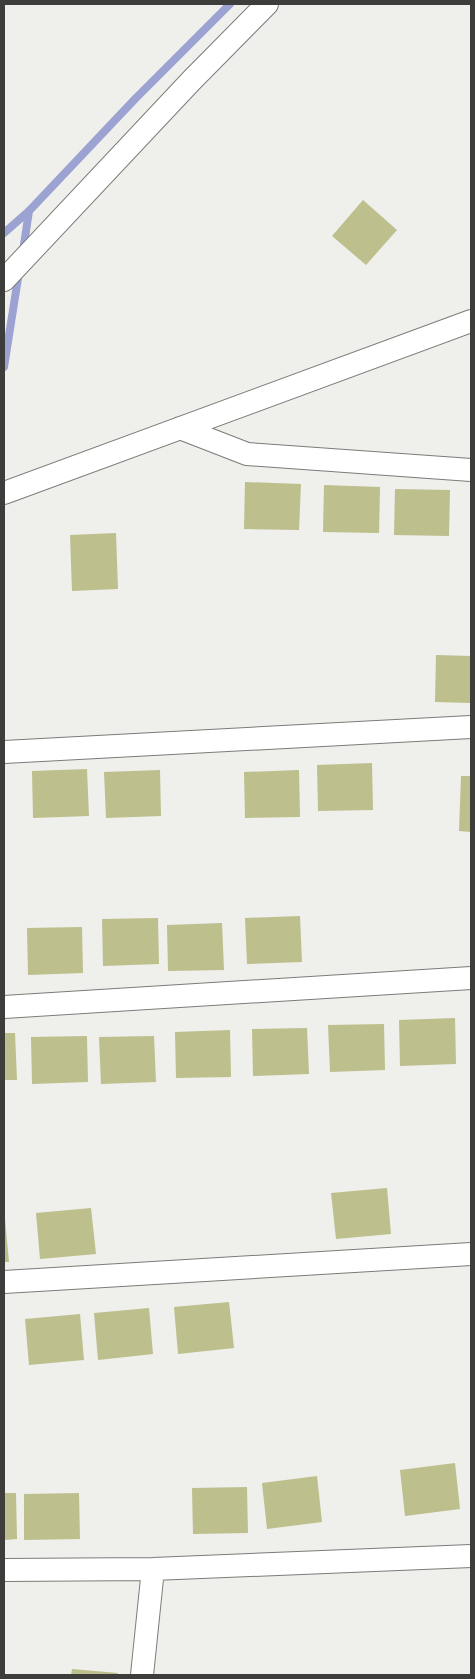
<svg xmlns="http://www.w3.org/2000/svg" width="475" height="1679" font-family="Figtree,sans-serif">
<rect width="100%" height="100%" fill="#efefec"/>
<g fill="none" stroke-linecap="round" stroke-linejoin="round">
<path stroke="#9ca3d2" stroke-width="8" d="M4,233l25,-22 106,-112 95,-95
M23,251l6,-40
M4,367l15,-95"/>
</g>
<path fill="#bdbf8c" d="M363,200l34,30 -31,35 -34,-29z
M245,482l56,2 -2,46 -55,-1z
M324,485l56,2 -1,46 -56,-1z
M395,489l55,1 -1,46 -55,-1z
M116,533l2,56 -46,2 -2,-56z
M436,655l35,1v47l-36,-1z
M372,763l1,47 -55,1 -1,-46z
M87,769l2,47 -56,2 -1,-47z
M160,770l1,46 -55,2 -2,-46z
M299,770l1,47 -55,1 -1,-46z
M461,776h10v56l-12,-1z
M300,916l2,46 -55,2 -2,-46z
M158,918l1,46 -56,2 -1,-47z
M222,923l2,47 -56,1 -1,-46z
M82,927l1,46 -55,2 -1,-47z
M455,1018l1,46 -56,2 -1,-46z
M384,1024l1,46 -55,2 -2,-47z
M307,1028l2,46 -56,2 -1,-47z
M230,1030l1,47 -55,1 -1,-46z
M4,1033h11l2,47h-13z
M87,1036l1,46 -56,2 -1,-47z
M154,1036l2,46 -55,2 -2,-47z
M387,1188l4,46 -55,5 -5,-46z
M91,1208l5,46 -56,5 -4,-46z
M4,1219h1l4,43h-5z
M229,1302l5,46 -56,6 -4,-47z
M149,1308l4,46 -55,6 -4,-47z
M80,1314l4,46 -55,5 -4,-46z
M455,1463l5,46 -55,7 -5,-46z
M317,1476l5,46 -55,7 -5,-46z
M247,1487l1,46 -55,1 -1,-46z
M4,1493h12l1,46 -13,1z
M79,1493l1,46 -56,1v-46z
M72,1669l46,4 -1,2h-46z"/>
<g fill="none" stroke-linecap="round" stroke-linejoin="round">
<defs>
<path id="street" d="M4,280l187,-199 76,-77
M180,428l67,26 224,16
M4,493l467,-172
M4,752l467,-25
M4,1007l467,-29
M4,1282l467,-28
M4,1570l149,-1 318,-13
M142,1675l11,-106"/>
</defs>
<use href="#street" stroke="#7b7c79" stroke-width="24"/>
<use href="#street" stroke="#fff" stroke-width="22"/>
</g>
<rect width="475" height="1679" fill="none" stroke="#3d3d3b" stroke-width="10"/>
</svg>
